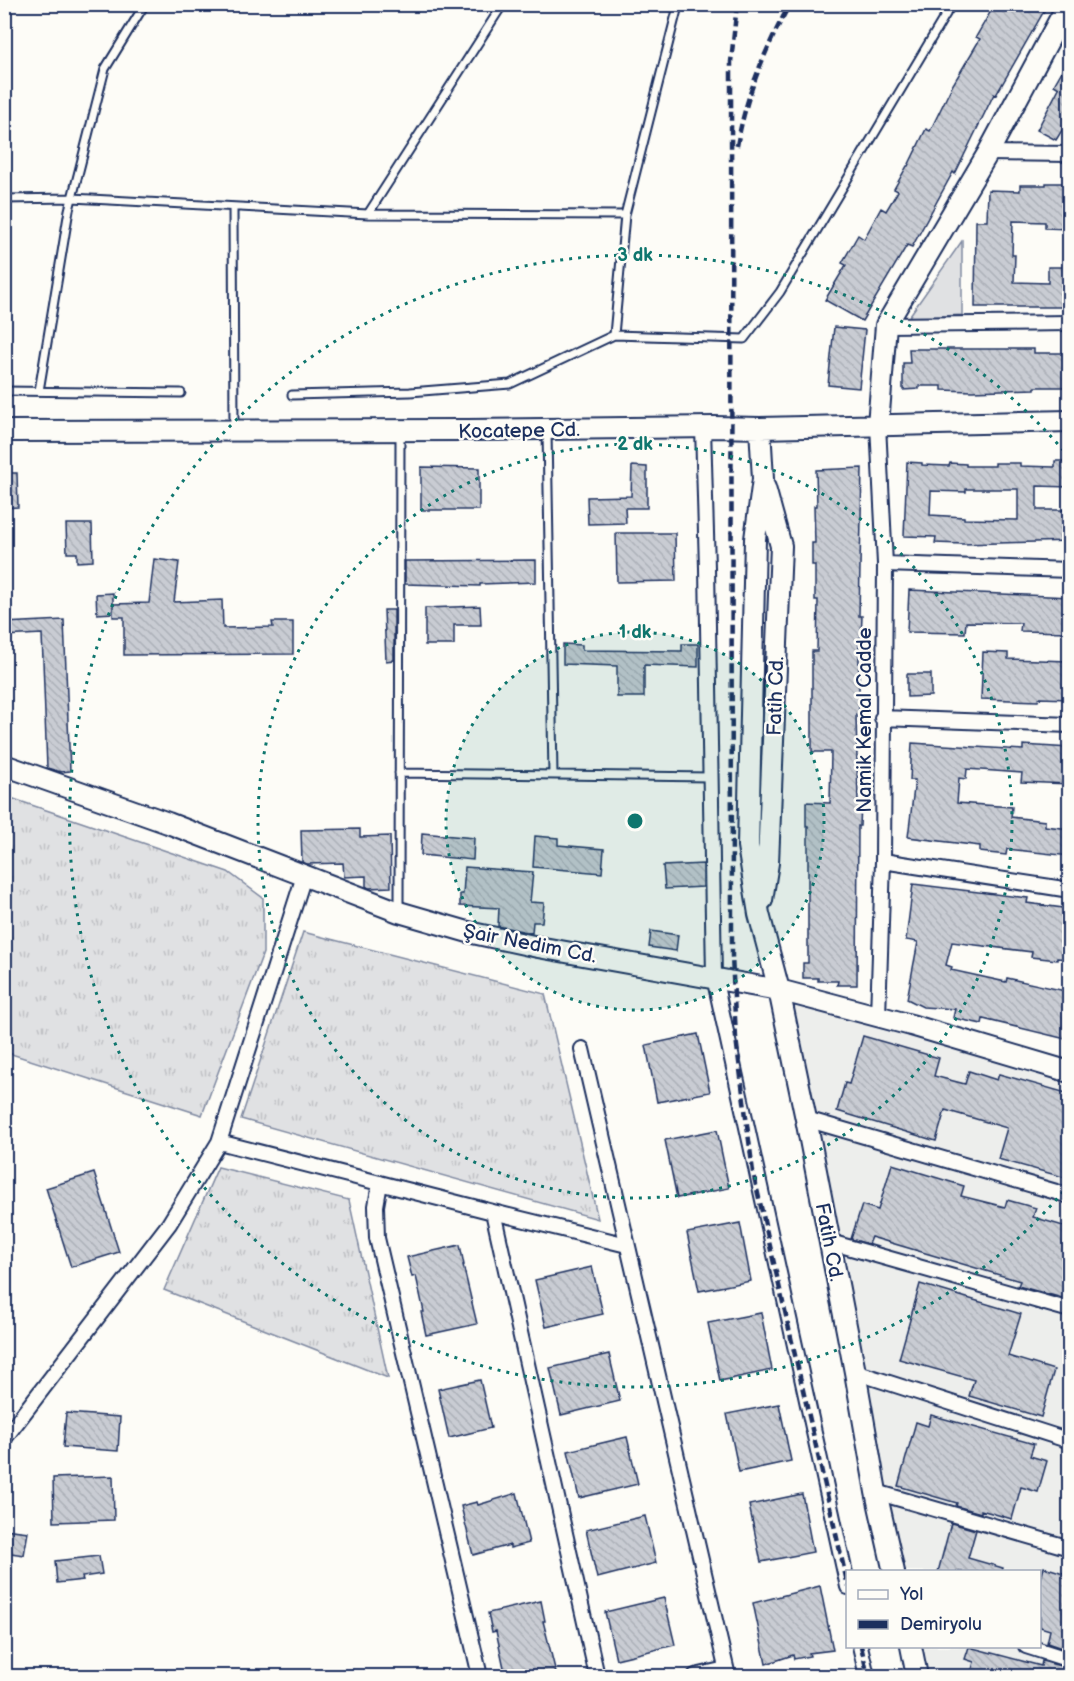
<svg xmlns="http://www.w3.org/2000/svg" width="1074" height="1681" font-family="'Balsamiq Sans',sans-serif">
<defs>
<pattern id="grass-tufts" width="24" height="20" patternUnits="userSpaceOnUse" patternTransform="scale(1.5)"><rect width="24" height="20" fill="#e0e1e3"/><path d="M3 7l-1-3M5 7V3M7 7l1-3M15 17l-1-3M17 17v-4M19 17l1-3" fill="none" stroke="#c0c1c5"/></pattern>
<pattern id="building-back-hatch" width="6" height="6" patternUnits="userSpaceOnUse" patternTransform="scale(1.5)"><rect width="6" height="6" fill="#c9ccd3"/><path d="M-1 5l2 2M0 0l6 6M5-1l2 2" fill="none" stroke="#acb0b8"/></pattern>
</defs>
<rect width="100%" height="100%" fill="#fdfcf7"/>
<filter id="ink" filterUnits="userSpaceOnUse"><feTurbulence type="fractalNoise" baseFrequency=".0167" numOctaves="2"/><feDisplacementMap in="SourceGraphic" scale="12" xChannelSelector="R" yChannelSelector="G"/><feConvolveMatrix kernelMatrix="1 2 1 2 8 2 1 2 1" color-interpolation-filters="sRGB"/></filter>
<g filter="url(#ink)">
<path fill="#edeeec" d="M779,990l290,80v606h-152l-6,-29 129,-1v-74l-146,-1z"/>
<path fill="url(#grass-tufts)" stroke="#7e88a0" stroke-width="1.5" d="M5,796l223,76 35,26v55l-61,162 -197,-63z
M303,932l242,62 53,225 -357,-100z
M218,1167l131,33 39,178 -224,-88z"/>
<path fill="#e0e1e3" stroke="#7e88a0" stroke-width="1.5" d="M962,241v74l-54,3z"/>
<path fill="url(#building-back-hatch)" stroke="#1b2f5e" stroke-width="1.5" fill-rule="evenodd" d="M995,4h53l-52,91 -2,-1 -39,80 -2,-2 -41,75 -5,-2 -45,76 -37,-21 21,-35 -4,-2 16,-28 6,4 17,-31 5,3 12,-20 -4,-2 13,-23h1l18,-37 4,2 22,-45 28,-47 -4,-2z
M1070,57v74l-6,-4 -8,13 -19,-10 22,-42 -5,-3z
M1046,183h24v46l-25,-1v-6l-32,-1 -1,34h3l-1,27 34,1v-16h22v40h-95l1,-86h11l1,-31 32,1v-6h26z
M834,327l31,3 -6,58 -31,-3z
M909,349h125v4h36v34h-35v2l-63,2 -30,-1v-4h-23v3l-16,1v-27h7z
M1055,461h15v26l-33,-1v24h33v31l-107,3 -28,-1 1,-6 -32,-1 3,-74 15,1v2l27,1 1,-3 16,1v2h29v-3h25v3l35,1zM966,489h52v31l-54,-1v-2l-34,-2 1,-24 35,1z
M632,466l15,1v41h-22l1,15 -38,1 -1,-27 44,-1z
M421,467l58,1v42h-58z
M862,468l-3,148h3l-1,22h-2v76h-3l2,89h3l-1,23h-2l-1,159h-20l1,-4h-20v-3h-15v-15h5v-137h-2v-24l24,1 1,-51h-19v-101h5l1,-51h-3v-35h-3v-22h3l-1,-37h3l-1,-36z
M4,473h13l1,34 -14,1z
M66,524h26l1,37 -16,1v-9h-10z
M616,533h59l1,48 -59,1z
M154,559l25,3 -5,40 48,-2 1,28 50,-1 -1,-5h21v32l-169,1v-38h-11v-13l36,-1z
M536,560v22l-56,2v2l-75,-2v-23z
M909,590l161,7v35l-50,-1 1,-8 -55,-1 -1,11 -58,-1z
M113,593v20l-16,1 -1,-20z
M480,606l1,19h-27v20h-29v-37z
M384,610h10v50l-8,1z
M64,620l6,151 -9,1 -14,-4 -5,-134 -38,2v-13z
M563,644l19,1v5l100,1v-7h16v23l-54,-2v32h-27v-31l-54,-2z
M983,652l25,1v6l60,2 2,38 -31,-1 -1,3 -57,-2z
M907,674h24v22l-24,1z
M912,743l111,7v-5l47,3v36l-49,-2 1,-9 -55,-4 -1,10 -7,-1 -2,25 55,4 -1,10 34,4v5l25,3v27l-63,-7 -1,6 -26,-3v-6l-72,-9 7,-57h-5z
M360,829v8l30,-1 1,51 -22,1 -3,-2v-10l-22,1 -1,-14 -36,1 -5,-2 -1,-32z
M422,833l52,5 -1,22 -52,-5z
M535,836l23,2v7l46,4 -2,24 -69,-6z
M703,864v23l-38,2 -2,-23z
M465,867l68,5 -3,30 14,1 -2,19h-9l-1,11 -5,-1 -29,-6 1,-18 -39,-2v-12h3z
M913,884l115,14 -1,5 43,6v50l-13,-1v2l-26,-3 1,-5 -80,-10 -6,23 6,2 -1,3 55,12 1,-4 63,14v48l-87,-21 -1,5 -29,-6 2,-9 -32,-2 -16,-8 11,-57 -12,-2z
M651,931l27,4 -2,16 -27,-4z
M698,1034l12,58 -53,10 -11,-57z
M863,1036l76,22 -5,18 31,8 4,-13 28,9 2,-6 71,20v85l-72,-20 9,-31 -62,-18 -9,31 -99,-30 8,-28 4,1z
M717,1130l12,58 -52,10 -12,-58z
M892,1164l72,22 -3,10 44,11 2,-7 29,8 -3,9 37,11v72l-52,-14 2,-5 -149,-44 -3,7 -17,-5 11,-34 16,5z
M94,1173l25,79 -48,15 -25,-79z
M740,1223l11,58 -52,10 -12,-58z
M460,1245l4,20h-1l14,59 -51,11 -5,-23h3l-8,-36 -4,1 -5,-20z
M592,1267l11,47 -57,13 -11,-47z
M920,1284l101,30 -13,42 46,14 -13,47 -72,-21 5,-16 -75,-21z
M761,1313l11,57 -52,11 -12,-58z
M609,1354l11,47 -59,14 -11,-47z
M480,1380l11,48 -42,10 -11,-49z
M779,1404l12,57 -52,11 -12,-58z
M66,1413l54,4 -2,34 -55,-4z
M931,1415l103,29 -4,12 17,5 -9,31 -17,-5 -9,32 -31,-9v3l-25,-7 1,-3 -59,-17 18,-64 12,4z
M627,1437l11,47 -59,14 -11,-47z
M113,1476l1,44 -60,2 -1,-44z
M517,1493l12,50 -19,5v-3l-37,10 -12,-49 16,-4 1,3z
M802,1494l11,58 -52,10 -12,-57z
M645,1516l11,47 -59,15 -11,-48z
M951,1523l25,7 -8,28 35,10 -1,4h-64z
M4,1529l24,3 -4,23 -20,-3z
M99,1556l3,18 -20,3 1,3 -26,3 -2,-22z
M1044,1567l26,8 -2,75 -21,-7 3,-13 -10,-3v-44z
M820,1586l13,64 -24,3 1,3 -16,3 -1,-4 -27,9 -13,-61z
M664,1598l11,47 -59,14 -11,-47z
M541,1601l4,20h-2l14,56h-51l-10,-46 -4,1 -4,-19z
M969,1647l72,19 1,-5 22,6 -2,5 3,1v4h-95l4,-15 -9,-3z"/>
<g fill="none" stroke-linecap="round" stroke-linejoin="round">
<defs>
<path id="lane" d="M4,199l68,-1 296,16 257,1
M233,207l1,222
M368,214l135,-210
M614,335l11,-120 52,-205 -8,-6
M4,391l177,2
M39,391l30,-181 36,-141 40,-65
M292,395l118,-3 100,-8 104,-49 130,4 36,-47 172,-288
M547,432l6,343
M399,773l311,4
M399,908l1,-475"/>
<path id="street" d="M988,153l82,1
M886,325l184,-2
M703,427l4,141 7,409 134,610
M885,564l185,6
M882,718l188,7
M883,861l187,29
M878,1016l5,-155 2,-297 -7,-139
M582,1049l146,627
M806,1119l264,77
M219,1142l85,-266
M380,1183l-4,23 1,32 103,438
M830,1242l240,68
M855,1372l215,69
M4,1439l165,-215 50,-82 274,70
M876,1492l194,56
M860,1646l7,30
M1026,1646l44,14
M597,1676l-104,-464 134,33
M695,1676l31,-7"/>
<path id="secondary" d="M878,425l8,-100 102,-172 80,-149
M760,428l3,51 -8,60 -7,307 11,68 20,76 27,129 49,253 21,120 18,80
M4,431l463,-1 247,-3 46,1 310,-7
M4,765l164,58 231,89 69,20 70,15 241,43 132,35 159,47
M762,900l6,-37 13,-317 -16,-58
M911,1646l6,30"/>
</defs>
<use href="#lane" stroke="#1b2f5e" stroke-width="11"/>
<use href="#street" stroke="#1b2f5e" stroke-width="18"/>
<use href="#secondary" stroke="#1b2f5e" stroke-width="24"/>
<use href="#lane" stroke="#fdfcf7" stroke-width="7"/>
<use href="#street" stroke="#fdfcf7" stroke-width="14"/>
<use href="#secondary" stroke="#fdfcf7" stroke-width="20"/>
<path stroke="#1b2f5e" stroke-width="4.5" stroke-dasharray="9 4.5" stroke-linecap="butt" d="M737,4l-6,58 1,894 4,82 17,134 95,414
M737,146c9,-51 28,-97 53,-142
M861,1646l7,30"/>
</g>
</g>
<circle cx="635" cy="821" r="189" fill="#0f766e" fill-opacity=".12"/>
<g fill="none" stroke="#0f766e" stroke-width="3" stroke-dasharray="3 6">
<circle cx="635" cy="821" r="189"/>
<circle cx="635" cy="821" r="377"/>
<path d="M1069 1185A566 566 0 1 1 1069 457"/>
</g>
<g text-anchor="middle" stroke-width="5" stroke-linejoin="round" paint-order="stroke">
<g font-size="20" fill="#1b2f5e" stroke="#fdfcf7">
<text transform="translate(519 430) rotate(-1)" y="7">Kocatepe Cd.</text>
<text transform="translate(775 696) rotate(-88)" y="7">Fatih Cd.</text>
<text transform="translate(864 720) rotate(-90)" y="7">Namik Kemal Cadde</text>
<text transform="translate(530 943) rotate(11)" y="7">Şair Nedim Cd.</text>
<text transform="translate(830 1242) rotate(79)" y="7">Fatih Cd.</text>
</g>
</g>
<circle cx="635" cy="821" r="9" fill="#0f766e" stroke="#fdfcf7" stroke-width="3"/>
<g font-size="18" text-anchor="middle" font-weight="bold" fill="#0f766e" stroke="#fdfcf7" stroke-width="5" stroke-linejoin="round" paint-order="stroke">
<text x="635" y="261">3 dk</text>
<text x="635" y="450">2 dk</text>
<text x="635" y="638">1 dk</text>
</g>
<rect width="1074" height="1681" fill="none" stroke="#fdfcf7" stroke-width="24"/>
<rect x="12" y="12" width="1050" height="1657" fill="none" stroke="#1b2f5e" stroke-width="2" filter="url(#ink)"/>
<rect x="846" y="1570" width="195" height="78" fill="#fdfcf7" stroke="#a3aaba" stroke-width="1.5"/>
<rect x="858" y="1590" width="30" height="9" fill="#fdfcf7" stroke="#a3aaba" stroke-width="1.5"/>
<text x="900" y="1600" font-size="18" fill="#1b2f5e">Yol</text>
<rect x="858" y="1620" width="30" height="9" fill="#1b2f5e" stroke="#a3aaba" stroke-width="1.5"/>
<text x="900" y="1630" font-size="18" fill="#1b2f5e">Demiryolu</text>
</svg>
